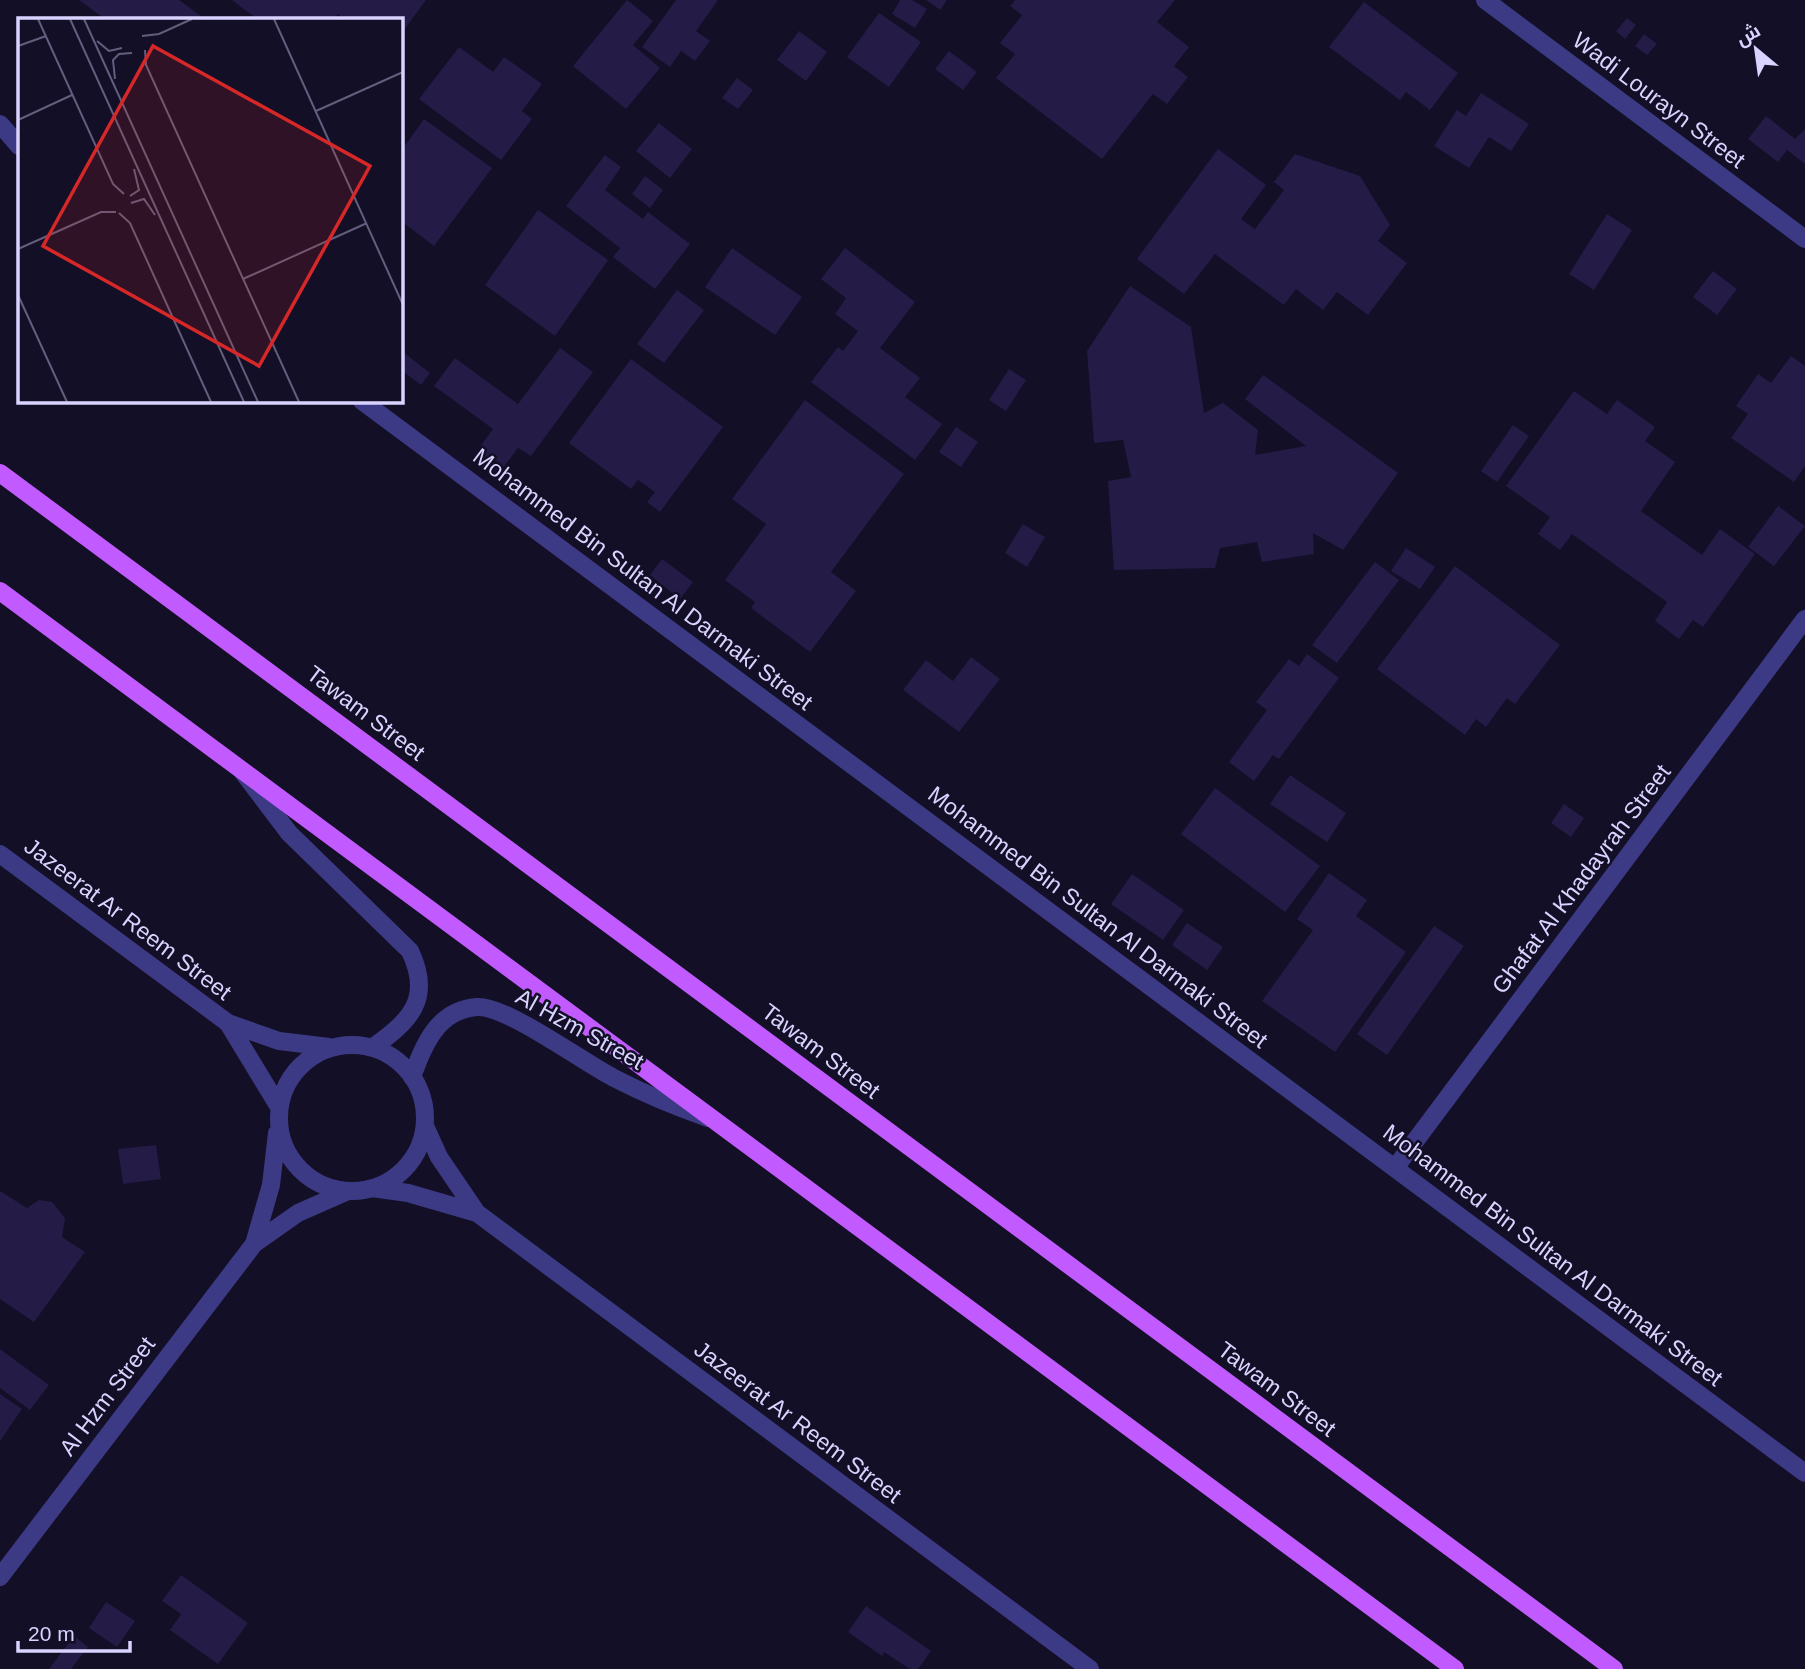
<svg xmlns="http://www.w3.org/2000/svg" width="1805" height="1669" font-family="Helvetica,Cairo,sans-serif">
<rect width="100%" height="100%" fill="#130f26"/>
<path fill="#241b47" d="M79,0h100l26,19h-100z
M232,0h194l-25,34v-15h-57l-6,-5 -4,5h-77z
M627,0l26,21 -20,24 27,23 -34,41 -53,-43z
M676,0h42l-22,31 14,10 -15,20 -14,-10 -11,16 -28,-20z
M900,0h12l15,9 -12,19 -23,-14z
M926,0h21l-7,10z
M1015,0h160l-18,22 32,25 -15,19 14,11 -21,27 -14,-10 -51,65 -106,-81 19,-24 -15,-11 22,-28 -12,-9z
M1364,2l94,71 -28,37 -24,-18 -6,8 -71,-53z
M879,13l42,29 -32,45 -42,-30z
M1627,18l9,7 -11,14 -9,-8z
M799,31l28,21 -21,29 -29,-21z
M1644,34l13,10 -10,11 -12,-9z
M459,47l34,25 11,-15 38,27 -20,27 10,8 -31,41 -82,-61z
M949,51l28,21 -14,18 -28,-21z
M737,78l16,12 -15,19 -16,-11z
M1481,93l48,31 -18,27 -22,-14 -20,31 -35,-22 23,-36 9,6z
M1766,116l29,23 10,-10v35l-18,-14 -9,12 -30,-23z
M424,119l68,49 -58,78 -33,-25v-70z
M659,123l33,26 -22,29 -34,-27z
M1218,149l48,36 -25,34 14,10 29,-39 -10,-8 21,-28 65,22 30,49 -12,16 29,22 -39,52 -31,-23 -14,18 -27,-21 -12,16 -69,-51 -31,40 -47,-35z
M605,155l16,12 -16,23 38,29 5,-7 42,32 -35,45 -42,-32 7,-9 -54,-42z
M645,176l18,14 -13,18 -18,-14z
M538,210l70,50 -53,76 -70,-51z
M1607,214l25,16 -38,60 -25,-16z
M732,248l70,49 -27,38 -70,-48z
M845,248l70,54 -35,46 40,30 -15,19 37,27 -27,36 -104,-78 27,-35 5,4 15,-20 -23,-17 11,-16 -25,-19z
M1713,271l24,18 -20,26 -24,-18z
M1130,286l61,41 13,86 19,-10 35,27 -3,25 51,-9 -61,-47 18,-24 135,98 -55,77 -30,-17 1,21 -52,8 -5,-20 -37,6 -5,20 -101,2 -6,-89 23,-4 -8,-37 -29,3 -7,-92z
M677,290l27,20 -40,53 -27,-19z
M560,348l33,24 -62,84 -13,-8 -19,25 -25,-18 19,-26 -59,-43 21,-28 63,46z
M403,352l27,21 -9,12 -20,-15z
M1791,356l14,10v100l-11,16 -63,-44 17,-24 -12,-8 22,-32 13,9z
M631,359l92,68 -63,85 -13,-10 8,-10 -17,-12 -7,9 -62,-46z
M1009,369l17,11 -20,31 -17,-11z
M1574,391l33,23 10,-14 38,27 -10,14 30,21 -34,49 61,44 18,-26 35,25 -52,73 -10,-7 -14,19 -24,-18 12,-19 -95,-68 -12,16 -22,-16 12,-17 -44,-31z
M805,400l99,74 -73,98 25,19 -46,61 -59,-44 4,-6 -30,-22 41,-56 -34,-25z
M1513,425l16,11 -32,46 -16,-11z
M956,427l22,15 -17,25 -22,-15z
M1778,506l27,20 -31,40 -26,-19z
M1023,524l22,13 -18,30 -22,-14z
M1406,548l29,19 -15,22 -29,-18z
M662,559l31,23 -13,17 -30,-24z
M1375,562l24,18 -62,83 -25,-18z
M1455,566l105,79 -45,59 -8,-6 -21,29 -10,-8 -11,16 -88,-66z
M1307,654l32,24 -60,81 -6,-4 -19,26 -25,-19 38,-52 -11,-8 33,-43 10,7z
M971,657l29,22 -41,53 -56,-42 23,-30 27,21z
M1290,775l56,38 -19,29 -57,-38z
M1215,788l105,78 -35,46 -104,-78z
M1564,804l20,14 -13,19 -20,-14z
M1329,873l38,27 -11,16 50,36 -71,100 -73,-51 51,-71 -16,-11z
M1132,874l52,36 -21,30 -52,-36z
M1187,923l36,24 -16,23 -35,-25z
M1434,926l30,20 -77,109 -30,-21z
M156,1145l5,34 -38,5 -5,-35z
M0,1191l27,17 12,-8 13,2 13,16 -3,19 23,15 -51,70 -34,-23z
M0,1349l49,36 -19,25 -30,-22z
M0,1394l22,15 -22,32z
M181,1575l67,48 -30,41 -48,-34 11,-16 -19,-13z
M106,1602l29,19 -18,26 -28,-19z
M866,1606l65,45 -13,18h-8l-26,-17 -2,4 -34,-24z
M74,1636l14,11 -17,22h-22z"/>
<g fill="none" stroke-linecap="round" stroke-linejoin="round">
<path stroke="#3d3a85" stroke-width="18" d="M1485,0l320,239
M0,124l19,22
M362,401l1443,1072
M242,771l47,62 121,118c23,48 0,70 -38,97
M0,854l228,169 51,18 50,6
M228,1023l51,84
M279 1118a73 73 0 1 1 146 0a73 73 0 1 1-146 0Z
M412,1077c12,-32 25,-67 65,-70 29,-2 107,56 137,71 31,16 62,29 94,40
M425,1126l14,31 38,56
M1395,1168l410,-549
M372,1188l36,5 69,20 613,456
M254,1244l17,-59 6,-52
M0,1577l254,-333 44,-31 50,-22"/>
<path stroke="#c25bff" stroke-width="18" d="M0,473l1614,1196
M0,591l1455,1078"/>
</g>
<g text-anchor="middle" stroke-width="5" stroke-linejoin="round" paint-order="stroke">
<g font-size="23" fill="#d9d4ff" stroke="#130f26">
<text transform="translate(1659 100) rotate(37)" y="8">Wadi Lourayn Street</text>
<text transform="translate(643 579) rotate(37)" y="8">Mohammed Bin Sultan Al Darmaki Street</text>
<text transform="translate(366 713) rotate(37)" y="8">Tawam Street</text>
<text transform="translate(1581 879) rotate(-53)" y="8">Ghafat Al Khadayrah Street</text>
<text transform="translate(1098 917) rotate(37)" y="8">Mohammed Bin Sultan Al Darmaki Street</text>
<text transform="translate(128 919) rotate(37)" y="8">Jazeerat Ar Reem Street</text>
<text transform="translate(580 1029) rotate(29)" y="8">Al Hzm Street</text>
<text transform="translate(821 1051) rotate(37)" y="8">Tawam Street</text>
<text transform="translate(1553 1255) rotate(37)" y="8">Mohammed Bin Sultan Al Darmaki Street</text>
<text transform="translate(1277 1389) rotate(37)" y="8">Tawam Street</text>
<text transform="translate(107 1396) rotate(-53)" y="8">Al Hzm Street</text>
<text transform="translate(798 1422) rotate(37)" y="8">Jazeerat Ar Reem Street</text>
</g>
</g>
<g transform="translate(18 18)">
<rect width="385" height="385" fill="#130f26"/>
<path fill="none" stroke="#625e7d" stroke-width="2" d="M20,1l75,165 11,10M52,1l174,383M66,1l174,383M256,1l129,286M124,18l17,-2 33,-15M79,23l12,10 13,-3M0,28l28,-10M127,32l1,15 153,337M97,61l-2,-19 6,-6 13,-1M298,93l87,-39M0,102l54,-25M112,178l9,-6 -5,-21M113,185l13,-4 11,16M101,195l11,10 81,179M0,231l83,-37h15M225,261l124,-56M0,277l49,107"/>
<path fill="#d62828" fill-opacity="0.15" stroke="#d62828" stroke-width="3.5" d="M135,28l217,120 -111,200 -216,-120z"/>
<rect width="385" height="385" fill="none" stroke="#d9d4ff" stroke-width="3.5"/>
</g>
<g transform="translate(1756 49) rotate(331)" stroke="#130f26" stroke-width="5" paint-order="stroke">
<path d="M0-5L12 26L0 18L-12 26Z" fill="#d9d4ff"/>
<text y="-10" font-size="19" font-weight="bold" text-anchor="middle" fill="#d9d4ff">ش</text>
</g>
<path d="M18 1641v10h112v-10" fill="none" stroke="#d9d4ff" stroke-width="3.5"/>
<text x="28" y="1641" font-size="21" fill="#d9d4ff" stroke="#130f26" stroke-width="5" paint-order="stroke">20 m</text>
</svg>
